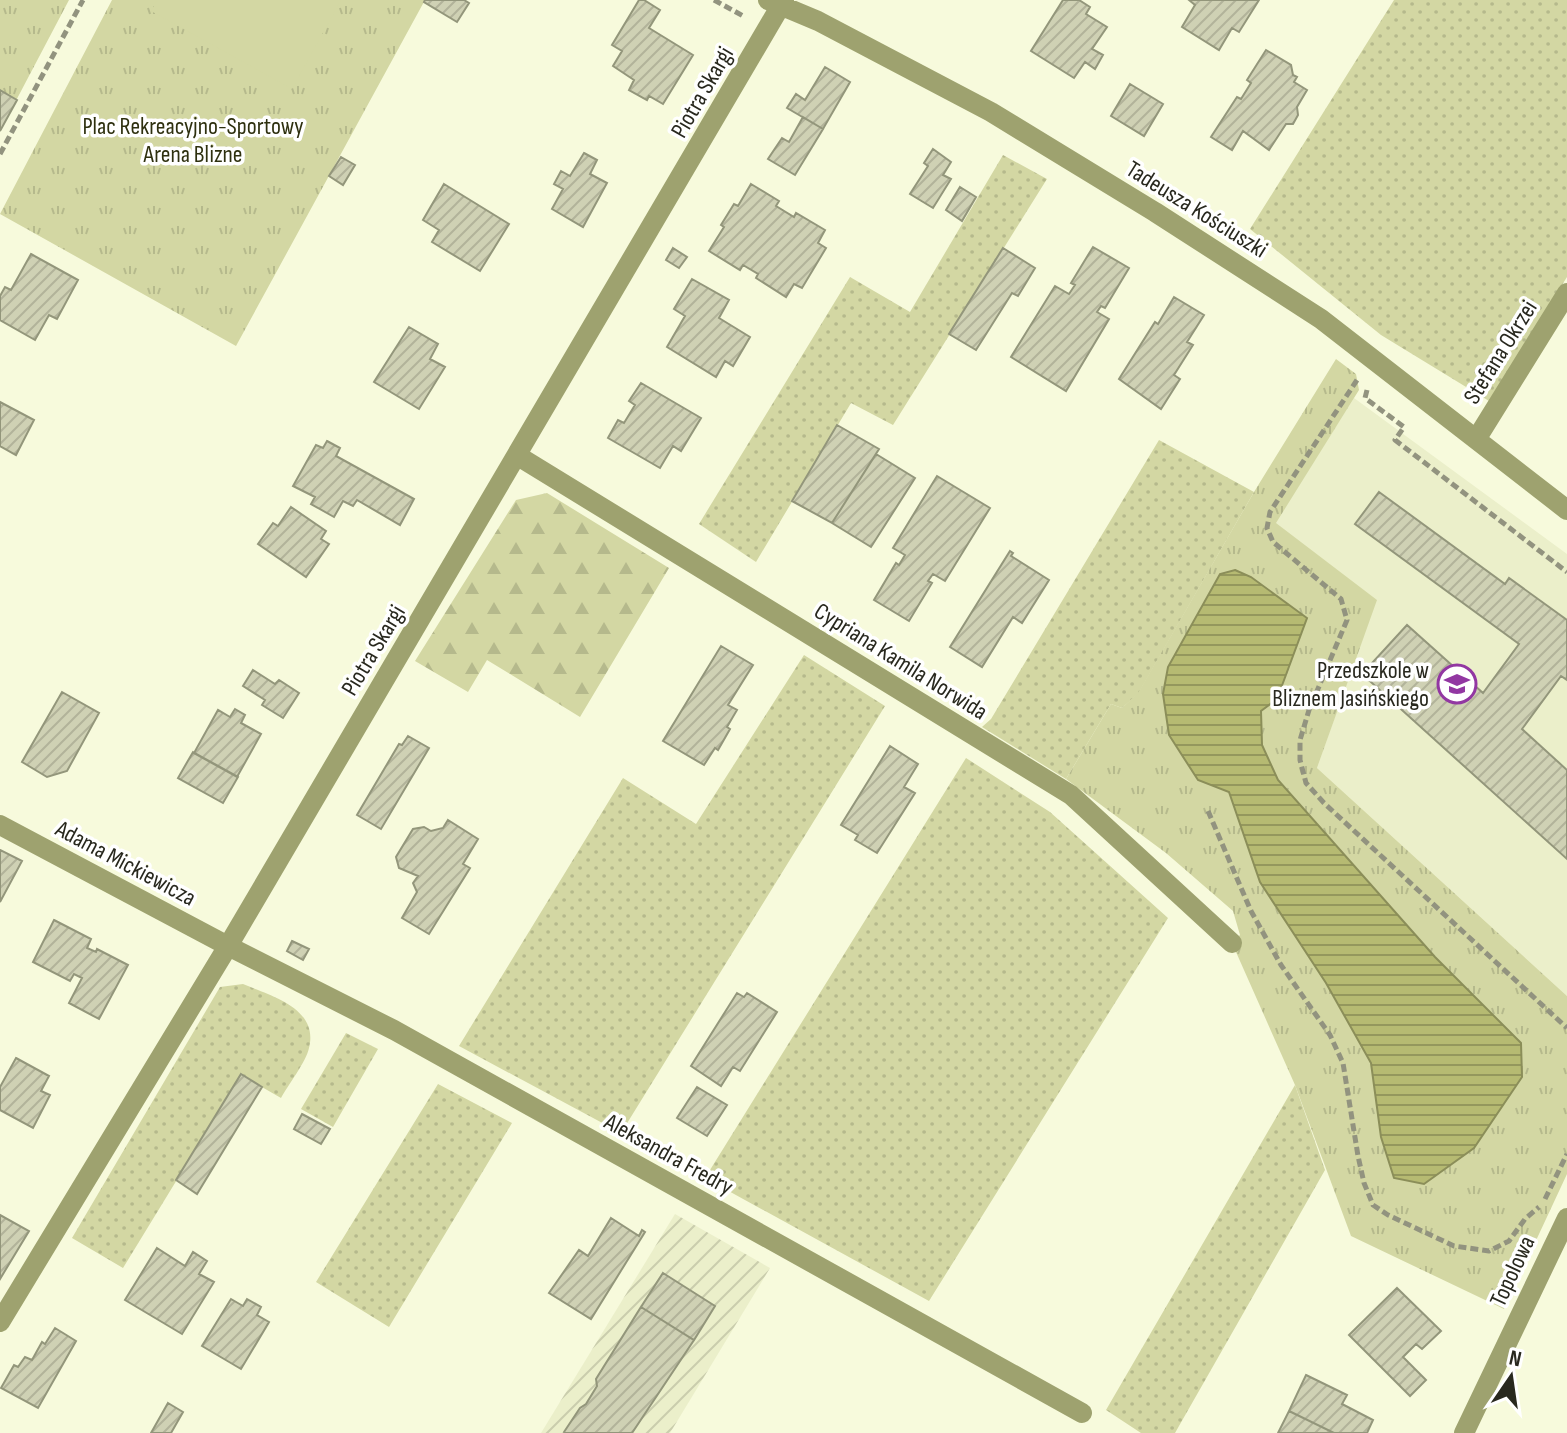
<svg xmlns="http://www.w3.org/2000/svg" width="1567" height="1433" font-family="'Sofia Sans Condensed',sans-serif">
<defs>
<pattern id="industrial-furrows" width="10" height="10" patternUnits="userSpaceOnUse" patternTransform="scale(2)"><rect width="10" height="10" fill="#ebefca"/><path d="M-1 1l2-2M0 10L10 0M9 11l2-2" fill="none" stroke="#cacdad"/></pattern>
<pattern id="grass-dots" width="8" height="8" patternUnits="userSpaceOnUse" patternTransform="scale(2)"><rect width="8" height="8" fill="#d3d7a3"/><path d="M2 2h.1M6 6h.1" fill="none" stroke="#b5b98c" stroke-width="1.8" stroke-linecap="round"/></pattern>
<pattern id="forest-firs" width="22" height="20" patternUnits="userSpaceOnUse" patternTransform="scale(2)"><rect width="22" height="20" fill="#d3d7a3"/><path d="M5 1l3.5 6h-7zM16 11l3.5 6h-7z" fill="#b5b98c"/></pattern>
<pattern id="park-tufts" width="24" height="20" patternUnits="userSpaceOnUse" patternTransform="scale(2)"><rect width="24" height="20" fill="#d3d7a3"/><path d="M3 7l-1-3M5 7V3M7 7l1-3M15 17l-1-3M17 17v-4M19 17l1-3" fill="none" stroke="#b5b98c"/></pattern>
<pattern id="water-rules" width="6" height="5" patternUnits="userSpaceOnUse" patternTransform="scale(2)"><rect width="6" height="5" fill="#b6ba72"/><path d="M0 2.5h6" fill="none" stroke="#94975d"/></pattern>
<pattern id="building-hatch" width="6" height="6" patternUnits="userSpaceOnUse" patternTransform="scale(2)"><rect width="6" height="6" fill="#cfd1b4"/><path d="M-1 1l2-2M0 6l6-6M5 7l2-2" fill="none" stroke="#b2b39a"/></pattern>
</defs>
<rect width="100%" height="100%" fill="#f7fadc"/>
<path fill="#ebefca" d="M1354,398l213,156v442l-250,-228 59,-168 -101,-77z"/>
<path fill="url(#industrial-furrows)" d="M675,1214l95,54 -100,165h-129z"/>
<path fill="url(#grass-dots)" d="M1394,0h173v277l-78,124 -108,-66 -131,-106z
M1003,155l44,24 -154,246 -42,-22 -95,159 -57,-38 151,-247 60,35z
M1159,440l95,52 -116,202 -16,14 -11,-4 -45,75 -84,-52 9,-8z
M804,655l81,51 -264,427 -162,-87 164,-268 73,46z
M966,758l84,54 118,106 -239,383 -224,-123z
M243,984c28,12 76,24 66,64 -3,14 -21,37 -28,50l-40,-23 -118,193 -51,-30 148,-251z
M346,1033l32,16 -45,78 -32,-18z
M438,1084l74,39 -123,204 -73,-45z
M1295,1085l30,85 -150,263h-34l-35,-23z"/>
<path fill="url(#forest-firs)" d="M547,493l122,75 -89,149 -93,-57 -19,32 -53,-31 101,-161z"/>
<path fill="url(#park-tufts)" d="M0,0h69l-69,131z
M112,0h313l-189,346 -236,-132z
M1336,359l20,15 3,16 -83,133 101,77 -60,168 250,228v178l-63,135 -153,-73 -56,-151 -63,-142 8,-8 -7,-24 -67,-58 -100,-74 45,-75 11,4 16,-15 116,-201z"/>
<path fill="#d3d7a3" d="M157,0h184l-49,89 -141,-78z"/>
<path fill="url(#water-rules)" stroke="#8b8e59" stroke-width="2" d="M1235,570l16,7 56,41 -30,81 -16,12 1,34 16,35 157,177 86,86 1,34 -48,71 -50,36 -30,-6 -13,-41 -10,-74 -45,-80 -66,-101 -31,-90 -31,-12 -29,-45 -6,-41 5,-27 52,-93z"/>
<path fill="url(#building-hatch)" stroke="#93967b" stroke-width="2" d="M425,0h39l5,3 -12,19 -33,-20z
M639,0h5l16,10 -11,18 44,27 -30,49 -14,-8 -2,4 -18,-10 5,-10 -21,-14 9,-15 -10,-6z
M1063,0h16l11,7 -4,7 21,13 -15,22 11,6 -8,14 -10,-7 -11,16 -43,-27z
M1189,0h70l-20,32 -7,-4 -13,22 -37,-23 13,-22z
M1266,50l25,15 2,10 4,2 -3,5 13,8 -10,17 1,8 -5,9h-7l-17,26 -26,-19 -11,19 -21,-13 26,-40 4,2 10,-16 -4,-3z
M825,67l25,15 -27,47 -36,-21 9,-14 9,6z
M1130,84l33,20 -19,32 -33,-20z
M0,90l17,10 -17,31z
M803,117l20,12 -28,46 -27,-16 14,-21 7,4z
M933,149l18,13 -8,13 8,4 -18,29 -23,-14 18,-28 -4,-3z
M584,153l13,7 -7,14 17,9 -24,44 -31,-18 11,-20 -9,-5 7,-13 9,5z
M341,157l14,8 -12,20 -14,-9z
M444,184l65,40 -29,47 -48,-29 7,-12 -16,-10z
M751,184l28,17 -3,5 18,11 2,-4 29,17 -7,13 8,5 -24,40 -8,-4 -8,13 -30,-19 2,-4 -15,-9 -3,5 -31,-19 15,-24 -3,-2 13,-21 4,2z
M960,187l16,10 -14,24 -16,-11z
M1093,247l36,21 -24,40 -4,-2 -4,6 12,7 -43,72 -55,-34 44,-71 14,8 6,-9 -4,-2z
M673,248l14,9 -8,11 -13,-8z
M1003,248l32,20 -17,28 -6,-3 -36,57 -27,-16z
M31,254l47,26 -21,39 -8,-4 -14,25 -35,-20v-24l5,-9 6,3z
M692,279l37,21 -10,18 31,19 -17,29 -8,-5 -9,16 -49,-30 18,-31 -11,-7z
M1174,297l30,18 -17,27 6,3 -19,30 6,4 -19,30 -42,-30 36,-57 3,2z
M409,327l29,17 -8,15 15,8 -26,42 -45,-27z
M641,383l60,35 -20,33 -8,-5 -13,22 -52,-30 10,-18 6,3 11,-18 -6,-4z
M0,402l34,18 -18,35 -16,-9z
M837,425l42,24 -47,74 -40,-22z
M327,441l13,7 -4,8 78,43 -14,26 -43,-25 -4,6 -10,-5 -9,16 -23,-13 4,-7 -22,-11 23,-41 7,3z
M876,454l39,24 -44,69 -39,-24z
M937,476l53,32 -45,73 -12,-7 -5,7 4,2 -23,38 -35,-21 22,-37 3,2 6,-10 -12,-7z
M1379,492l126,92 4,-6 58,42v60l-6,-4 -39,53 45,41v89l-205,-185 45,-49 76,68 36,-49 -164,-120z
M291,507l35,24 -5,8 8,5 -23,33 -48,-33 15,-21 5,3z
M1010,551l3,2 -2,3 38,24 -27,43 -9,-6 -31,50 -32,-20z
M721,646l32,19 -25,40 9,5 -10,17 3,2 -12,21 -3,-2 -11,17 -41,-24z
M253,670l22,14 4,-4 20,13 -16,25 -21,-13 3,-5 -22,-14z
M62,692l37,21 -32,58 -20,6 -25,-15z
M235,709l10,6 -4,8 20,11 -24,43 -43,-24 24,-43 12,7z
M408,736l21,12 -48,81 -24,-14 42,-71 3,1z
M890,746l28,18 -14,23 11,6 -38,60 -22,-13 3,-5 -17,-10z
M193,752l45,25 -15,26 -45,-25z
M448,820l30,19 -15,25 7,4 -41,66 -27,-16 15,-26 -4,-9 5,-7 -19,-8 -3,-11 17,-28 11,-2 7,4 12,-3z
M0,850l22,11 -22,41z
M54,920l37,19 -4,9 9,4 1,-3 31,16 -29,54 -30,-16 13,-25 -8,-4 -4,7 -37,-19z
M292,941l17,8 -6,11 -16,-9z
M737,993l7,4 3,-4 30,19 -37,59 -7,-4 -12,19 -30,-20z
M16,1058l33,18 -8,15 9,4 -17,33 -33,-18v-23z
M241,1074l21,13 -65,107 -21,-14z
M697,1087l30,18 -20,31 -30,-18z
M302,1114l28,15 -9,15 -27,-15z
M0,1215l29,16 -29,48z
M611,1218l28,18 3,-6 3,2 -54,87 -42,-26 30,-43 9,6z
M157,1248l28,18 8,-14 14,9 -8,13 15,8 -32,52 -57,-34z
M663,1273l52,33 -21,34 -53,-33z
M1397,1288l44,43 -19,18 -6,-5 -13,13 23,23 -16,16 -61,-61z
M231,1299l12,7 4,-7 14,8 -4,8 12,7 -28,47 -39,-23z
M641,1307l53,33 -62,93h-66l-2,-1 16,-24 6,-4 11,-18 -1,-7z
M55,1328l21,13 -38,67 -37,-20 13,-23 4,2 7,-10 7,3 10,-18 3,2z
M1306,1375l41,20 -5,9 31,16 -6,13h-33l-45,-22z
M168,1403l15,9 -12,21h-20z
M1289,1411l45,22h-56z"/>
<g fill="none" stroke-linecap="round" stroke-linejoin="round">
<path stroke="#92937f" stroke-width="5" stroke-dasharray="8 4" stroke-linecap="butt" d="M714,0l31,17
M0,154l83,-154
M1357,380l-87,132 -3,16 6,14 68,57 6,21 -38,90 -9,30v20l6,23 18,20 243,225
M1367,390l-2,8 39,29 -9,13 172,132
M1208,811l43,100 30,54 49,70 13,28 15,93 6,27 9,22 15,10 66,31 35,5 20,-10 16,-22 14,-12
M1545,1199l22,-45"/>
<path stroke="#9ea26f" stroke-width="20" d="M768,0l50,21 173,91 164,100 166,107 246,191
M1477,438l90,-145
M518,456l553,339 161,148
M0,825l228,121 166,84 688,383
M0,1322l228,-376 556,-946
M1464,1433l103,-215"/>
</g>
<defs>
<symbol id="school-ring" viewBox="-11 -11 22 22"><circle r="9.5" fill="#fff" stroke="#9237a2" stroke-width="1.5"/><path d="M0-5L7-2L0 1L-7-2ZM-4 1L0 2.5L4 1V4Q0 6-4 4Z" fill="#9237a2"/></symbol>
</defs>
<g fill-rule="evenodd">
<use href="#school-ring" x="1435" y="662" width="44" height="44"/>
</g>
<g text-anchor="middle" stroke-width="7" stroke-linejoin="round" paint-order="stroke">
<g font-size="24" fill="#28281e" stroke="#fff">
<text transform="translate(702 92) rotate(-60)" y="8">Piotra Skargi</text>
<text transform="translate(1197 209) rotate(32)" y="8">Tadeusza Kościuszki</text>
<text transform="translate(1500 352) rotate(-58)" y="8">Stefana Okrzei</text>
<text transform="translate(373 650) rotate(-59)" y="8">Piotra Skargi</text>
<text transform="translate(901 661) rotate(32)" y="8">Cypriana Kamila Norwida</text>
<text transform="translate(126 863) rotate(28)" y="8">Adama Mickiewicza</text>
<text transform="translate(669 1154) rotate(29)" y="8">Aleksandra Fredry</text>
<text transform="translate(1512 1271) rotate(-65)" y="8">Topolowa</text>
</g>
<g font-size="24" fill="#2e300f" stroke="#fff">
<text x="193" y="134">Plac Rekreacyjno-Sportowy<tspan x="193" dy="28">Arena Blizne</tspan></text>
</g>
<g font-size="24" fill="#28281e" stroke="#fff" text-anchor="end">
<text x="1429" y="678">Przedszkole w<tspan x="1429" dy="28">Bliznem Jasińskiego</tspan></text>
</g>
</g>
<g transform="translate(1511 1377) rotate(13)" stroke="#ffffff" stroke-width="6" paint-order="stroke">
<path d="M0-6L14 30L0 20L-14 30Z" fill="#28281e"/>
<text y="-12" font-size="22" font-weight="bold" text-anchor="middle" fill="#28281e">N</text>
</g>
</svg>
